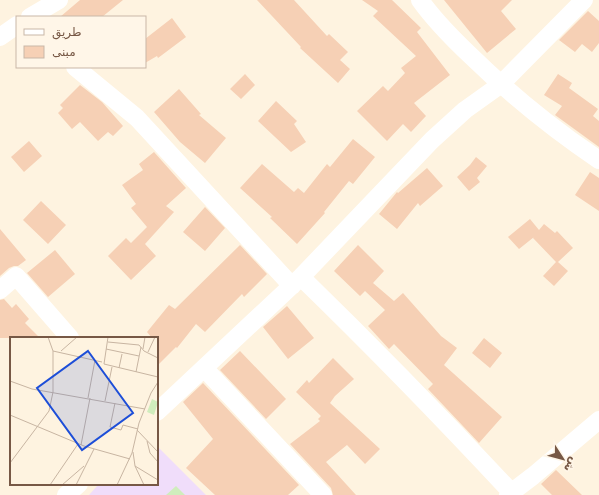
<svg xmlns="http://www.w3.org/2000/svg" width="599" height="495" font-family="'DejaVu Sans','Noto Sans Arabic',sans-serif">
<rect width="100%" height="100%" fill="#fef3e0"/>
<path fill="#f0ddfa" d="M157,446l49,49h-117l10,-11h58z"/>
<path fill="#d0edbd" d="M176,486l9,9h-19z"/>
<path fill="#f6d0b5" d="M80,0h43l-21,17h-42z
M257,0h37l33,36 2,-2 19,18 -8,8 10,9 -12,14 -38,-35 1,-1z
M362,0h30l29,28 -4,4 33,43 -36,28 12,13 -15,16 -8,-8 -16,17 -30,-30 26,-25 5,5 17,-18 -4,-5 15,-12 -43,-40 5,-5z
M444,0h68l-11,11 15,18 -29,24z
M588,11l11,10v22l-7,9 -10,-8 -7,8 -16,-12z
M172,18l14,19 -28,21 -1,-2 -12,7v-24z
M245,74l10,11 -14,14 -11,-10z
M558,74l14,9 -3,5 29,21 -5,7 6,5v26l-44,-32 7,-9 -18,-11z
M80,85l22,17 21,24 -10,10 -5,-4 -10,9 -18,-19 -8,7 -14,-16 5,-5 -3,-3z
M179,89l22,25 -2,1 27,23 -21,25 -25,-21 -26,-30z
M276,101l21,20 -3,3 12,18 -15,10 -33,-31z
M353,139l22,18 -22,27 -4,-3 -25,31 1,1 -28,31 -27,-26 2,-1 -32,-29 22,-24 32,28 4,-4 6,5 23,-29 3,3z
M29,141l13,15 -18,16 -13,-15z
M154,152l32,36 -20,18 8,6 -29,32 11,12 -25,24 -23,-24 18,-18 5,5 16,-16 -16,-19 5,-4 -14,-19 21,-15 -4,-6z
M476,157l11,9 -10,12 3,4 -11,9 -12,-14 13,-12z
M427,168l16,18 -23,20 -2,-3 -21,26 -18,-15 18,-22 1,1z
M590,172l9,6v33l-24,-16z
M41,201l25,24 -18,19 -25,-24z
M205,207l20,21 -20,23 -22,-19z
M530,219l9,11 5,-6 11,9 2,-2 16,17 -15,14 10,9 -14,15 -11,-10 13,-14 -23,-24 1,-1 -15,12 -11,-12z
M0,229l26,31 -8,6h-4l-5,2 -9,8z
M240,245l27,29 -23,23 -2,-3 -37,38 -9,-8 -19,24 -1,-1 -19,19v-28h-5l-5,-6 22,-27 6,4z
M358,245l26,26 -11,12 21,18 9,-8 38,43 16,12 -13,17 58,52 -23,26 -51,-54 5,-5 -39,-40 -5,5 -21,-23 17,-16 -20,-19 -5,5 -26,-25z
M55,250l20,24 -27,23 -21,-24z
M4,299l8,9 4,-4 13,15 -4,4 15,15h-40v-38z
M287,306l27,32 -26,21 -25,-32z
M484,338l18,15 -12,15 -18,-15z
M240,351l46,48 -20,20 -46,-49z
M333,358l21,21 -19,17 -5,7 50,46 -15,15 -18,-19 -21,17 30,33h-23l-2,-7 -41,-44 30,-23 -2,-2 3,-3 -25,-24 11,-12 2,3z
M203,383l96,102 -11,10h-73l-29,-27 27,-29 -30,-37z
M556,470l26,25h-30l-11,-11z"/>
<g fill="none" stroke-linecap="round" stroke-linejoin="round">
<path stroke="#fff" stroke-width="18" d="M420,0c15,21 33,39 51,56 40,39 82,73 128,104
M30,17l29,-17
M0,37l17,-12
M75,67l62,51 155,168
M301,277c72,70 142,142 210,215
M0,290l16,-14 54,62
M204,368l119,127
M157,412l144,-135 131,-137 33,-30 35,-25 84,-85
M66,495l13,-11
M508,495l25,-19 66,-56"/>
</g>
<g transform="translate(10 337)">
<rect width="148" height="148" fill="#fef3e0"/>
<path d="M142,62l6,3 -4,13 -7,-3z" fill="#d0edbd"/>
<path fill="none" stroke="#c8b5a2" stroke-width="1" d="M38,0l5,14M98,0l-4,27 54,13M98,5l31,3 5,6 14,7M96,12l33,7M133,12l2,-12M51,14l16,-14M138,15l7,-15M109,31l3,-14M126,35l5,-25M0,44l22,8 113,20M78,61l7,-38M95,64l7,-34M105,66l-5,24 11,3 2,-5 15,4M0,78l74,31 46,13M127,93l21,22M137,104l3,12 8,9M71,108l9,-47M123,115l2,14 9,19M0,126l39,-52 4,-19v-41l49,11M125,129l23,14M40,148l28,-41M52,148l22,-19M66,148l18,-36M107,148l15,-32 7,-30 12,-30 7,-11"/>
<path fill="#1d4ed8" fill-opacity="0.15" stroke="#1d4ed8" stroke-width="2" d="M78,14l45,62 -51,37 -45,-62z"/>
<rect width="148" height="148" fill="none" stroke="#775845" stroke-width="2"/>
</g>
<rect x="16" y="16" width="130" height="52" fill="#fff6e8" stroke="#c9b7a7"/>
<rect x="24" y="29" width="20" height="6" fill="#ffffff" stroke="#c9b7a7"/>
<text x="52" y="36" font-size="12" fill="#775845">طريق</text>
<rect x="24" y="46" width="20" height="12" fill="#f6d0b5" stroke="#c9b7a7"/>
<text x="52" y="56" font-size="12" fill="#775845">مبنى</text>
<g transform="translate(563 459) rotate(126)" stroke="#fff6e8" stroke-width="3" paint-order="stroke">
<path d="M0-3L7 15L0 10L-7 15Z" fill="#775845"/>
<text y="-6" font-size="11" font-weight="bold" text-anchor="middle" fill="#775845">ش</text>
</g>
</svg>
